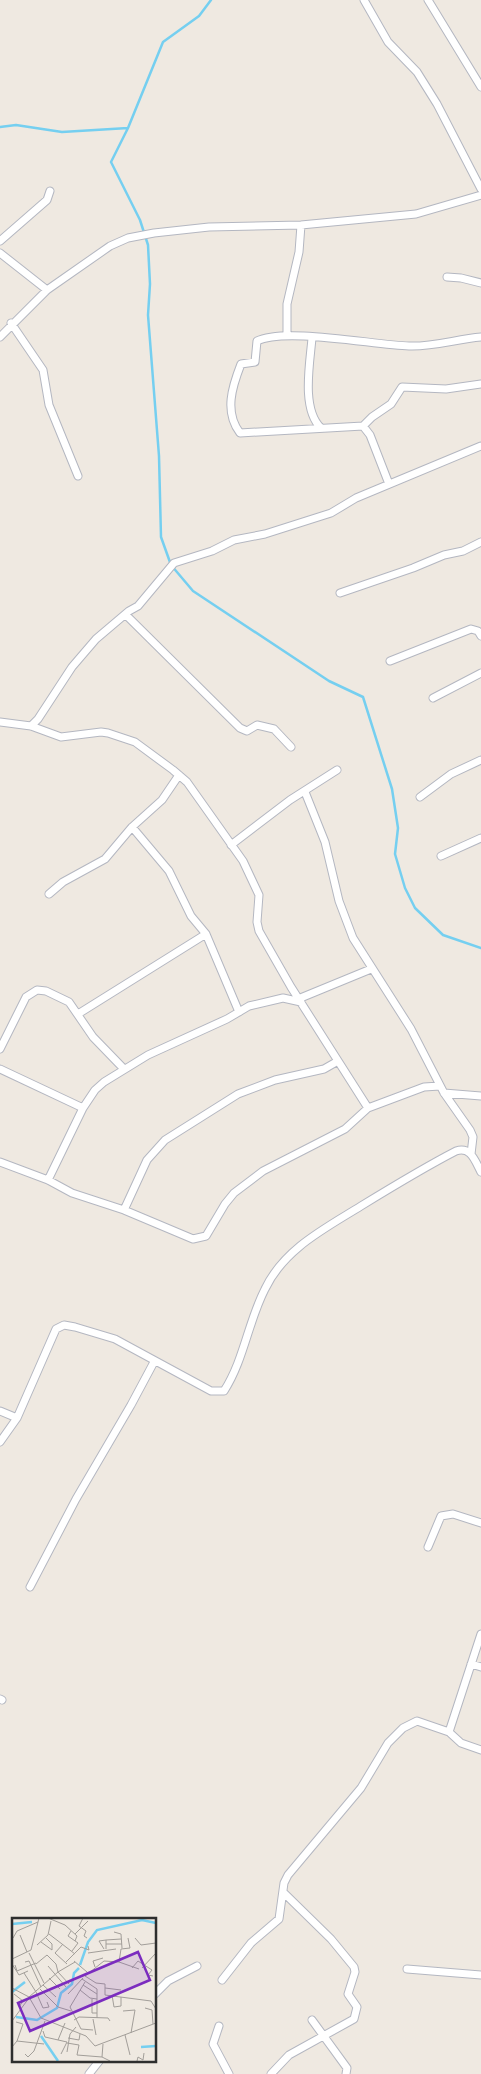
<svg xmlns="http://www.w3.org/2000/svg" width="481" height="2074" font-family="Rubik,sans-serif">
<rect width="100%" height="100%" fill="#efe9e1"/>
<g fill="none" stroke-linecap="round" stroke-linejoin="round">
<path stroke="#75cff0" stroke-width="2.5" d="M211,0l-12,16 -36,26 -35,86 -17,34 29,58 8,25 2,39 -2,31 11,141 2,81 10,28 22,26 136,90 34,16 29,92 6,39 -3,26 10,34 10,20 28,27 38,13
M0,127l16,-2 46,7 66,-4"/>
<defs>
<path id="street" d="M364,0l24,42 29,30 20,32 44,85
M428,0l53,87
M0,241l47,-41 3,-9
M0,253l47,37
M447,277l14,1 20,5
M11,323l32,47 6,35 29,71
M287,336v-32l12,-52 2,-27
M0,337l47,-47 63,-44 18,-8 26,-5 55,-6 92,-2 115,-11 65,-19
M312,338c-2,25 -11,71 9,90
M363,426l9,-9 19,-13 11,-17 44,2 35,-5
M389,484l-19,-49 -7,-9 -123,7c-16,-21 -8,-46 1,-69l14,-2 2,-21c28,-14 117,4 152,5 24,1 48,-7 72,-9
M340,593l73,-25 31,-13 19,-4 18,-9
M126,615l114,113 7,3 10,-6 17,4 17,18
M390,661l81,-32 7,2 3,5
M433,698l48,-25
M0,722l31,4 30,11 40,-5 7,1 27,9 38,28 14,12 56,79 16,34 -2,27 2,9 32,56 77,121
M31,726l7,-7 34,-52 24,-28 33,-28 9,-5 36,-43 38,-12 22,-11 31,-6 66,-21 25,-15 125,-52
M305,792l20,50 14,59 14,37 58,91 33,64 26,37 3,7 -2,17
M420,797l31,-23 30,-14
M132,827l37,44 22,45 15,18 33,78
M231,845l59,-45 47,-30
M441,856l40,-18
M49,894l14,-12 42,-23 27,-32 30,-27 17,-25
M298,999l73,-30
M78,1014l128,-80
M0,1049l26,-52 11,-7 9,1 23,11 24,35 31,32
M0,1069l83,39
M444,1093l37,3
M0,1162l48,18 24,13 52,17 69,29 13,-3 19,-32 9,-11 29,-22 82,-42 23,-21 56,-21 16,-1
M48,1180l35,-72 12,-18 9,-8 44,-27 79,-36 22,-13 34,-8 18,4
M124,1210l23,-50 18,-20 73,-46 37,-14 49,-11 14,-8
M0,1411l17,7
M0,1442l17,-24 39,-89 8,-4 11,2 40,12 96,52h13c20,-31 24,-69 41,-102 19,-40 59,-60 96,-83 31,-19 62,-38 95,-55 15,-5 19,10 25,21
M428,1547l13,-31 12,-2 28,9
M30,1587l46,-88 55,-94 23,-43
M481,1634l-32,98 12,11 20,7
M471,1664l10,3
M0,1699l2,1
M407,1969l74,6
M222,1980l29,-37 28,-24 5,-36 4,-8 73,-87 27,-45 15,-15 14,-7 32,11
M155,1994l13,-13 29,-15
M312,2020l35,48 -1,6
M219,2026l-6,18 16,30
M89,2074l11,-14
M271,2074l18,-19 65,-36 3,-12 -9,-13 7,-22 -1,-5 -23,-28 -48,-47"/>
</defs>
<use href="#street" stroke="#b4b7c1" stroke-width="9"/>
<use href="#street" stroke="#fff" stroke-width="7"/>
</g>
<g transform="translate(12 1918)">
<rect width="144" height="144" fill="#efe9e1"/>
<path fill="none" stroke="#75cff0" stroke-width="2.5" d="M0,6l20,-2M68,47l8,-23 9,-12 45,-10 14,3M0,74l13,-10M4,99l21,3 20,-12 4,-15 11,-9 2,-11 5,-5M29,118l17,25M129,129l15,-1"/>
<path fill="none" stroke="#a29e99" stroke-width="1" d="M36,0l17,7 12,11 -2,5M71,0l-4,8 7,5 -2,5 3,2M59,13l-3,5 10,7 -6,8M102,14l7,2 1,14M37,16l26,20M63,16l13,-13M8,17l7,17M1,20l4,-7 21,-9M116,20l2,10 -9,1 -2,13 -15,-1 -19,15 11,7 9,1v11l46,6 5,8M123,20l6,7 15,-2M29,24l11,8v-6l-6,-6M51,26l-8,9 12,11M94,26h16M25,27l11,-10 3,-14M92,31l-5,-8 7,-1M94,31v-9l15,-1M17,35l15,30M76,35l28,-4M0,41l19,-9 8,-32M62,43l13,11M13,44l4,-1 12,26M54,44l15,-15 8,3 -1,-4M107,44l20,7M0,46l7,11 9,-4M24,46l11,-9 9,9 2,8 17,-10M3,47l2,6 19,-8M36,48l18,21M83,49l-2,-6 10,-3M120,50l6,-7 14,9 -4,5 5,1M130,50l14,-15M12,55l12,19M37,60l11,11M70,61l15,10v29M73,64l-15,25 11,22 12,1M31,67l13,12M71,67l14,9M0,70l17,9 12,21 45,18 9,10 61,-23M93,70l16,2M28,71l18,18 13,4M68,72l10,8 7,1M24,74l7,16 6,-1 -2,-5M2,76l9,7 -4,6M56,76l15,-16M100,77l2,12 7,-1v-9M17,79l29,-25 11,12M80,81v14h5M133,90l7,2 1,14M111,93l12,-1 -4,23M81,101l3,16M62,102l5,-3 29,1 2,3M0,103l17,-23M4,104l7,2 -6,17M31,113l2,6 22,5 -6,12M113,117l5,20M56,120l11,2 1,-6M46,122l7,-17M55,125l12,2 -2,10 25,2M91,126l-1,13 8,4M0,129l5,-6 27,3M55,134l3,-18 6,-7M13,136l3,3 6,-6 11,-30M125,143l1,-4 5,3 1,-7"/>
<path fill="#7b2cbf" fill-opacity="0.15" stroke="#7b2cbf" stroke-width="2.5" d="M126,34l12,28 -120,51 -12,-28z"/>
<rect width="144" height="144" fill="none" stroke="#2e2e2e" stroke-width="2.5"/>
</g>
</svg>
